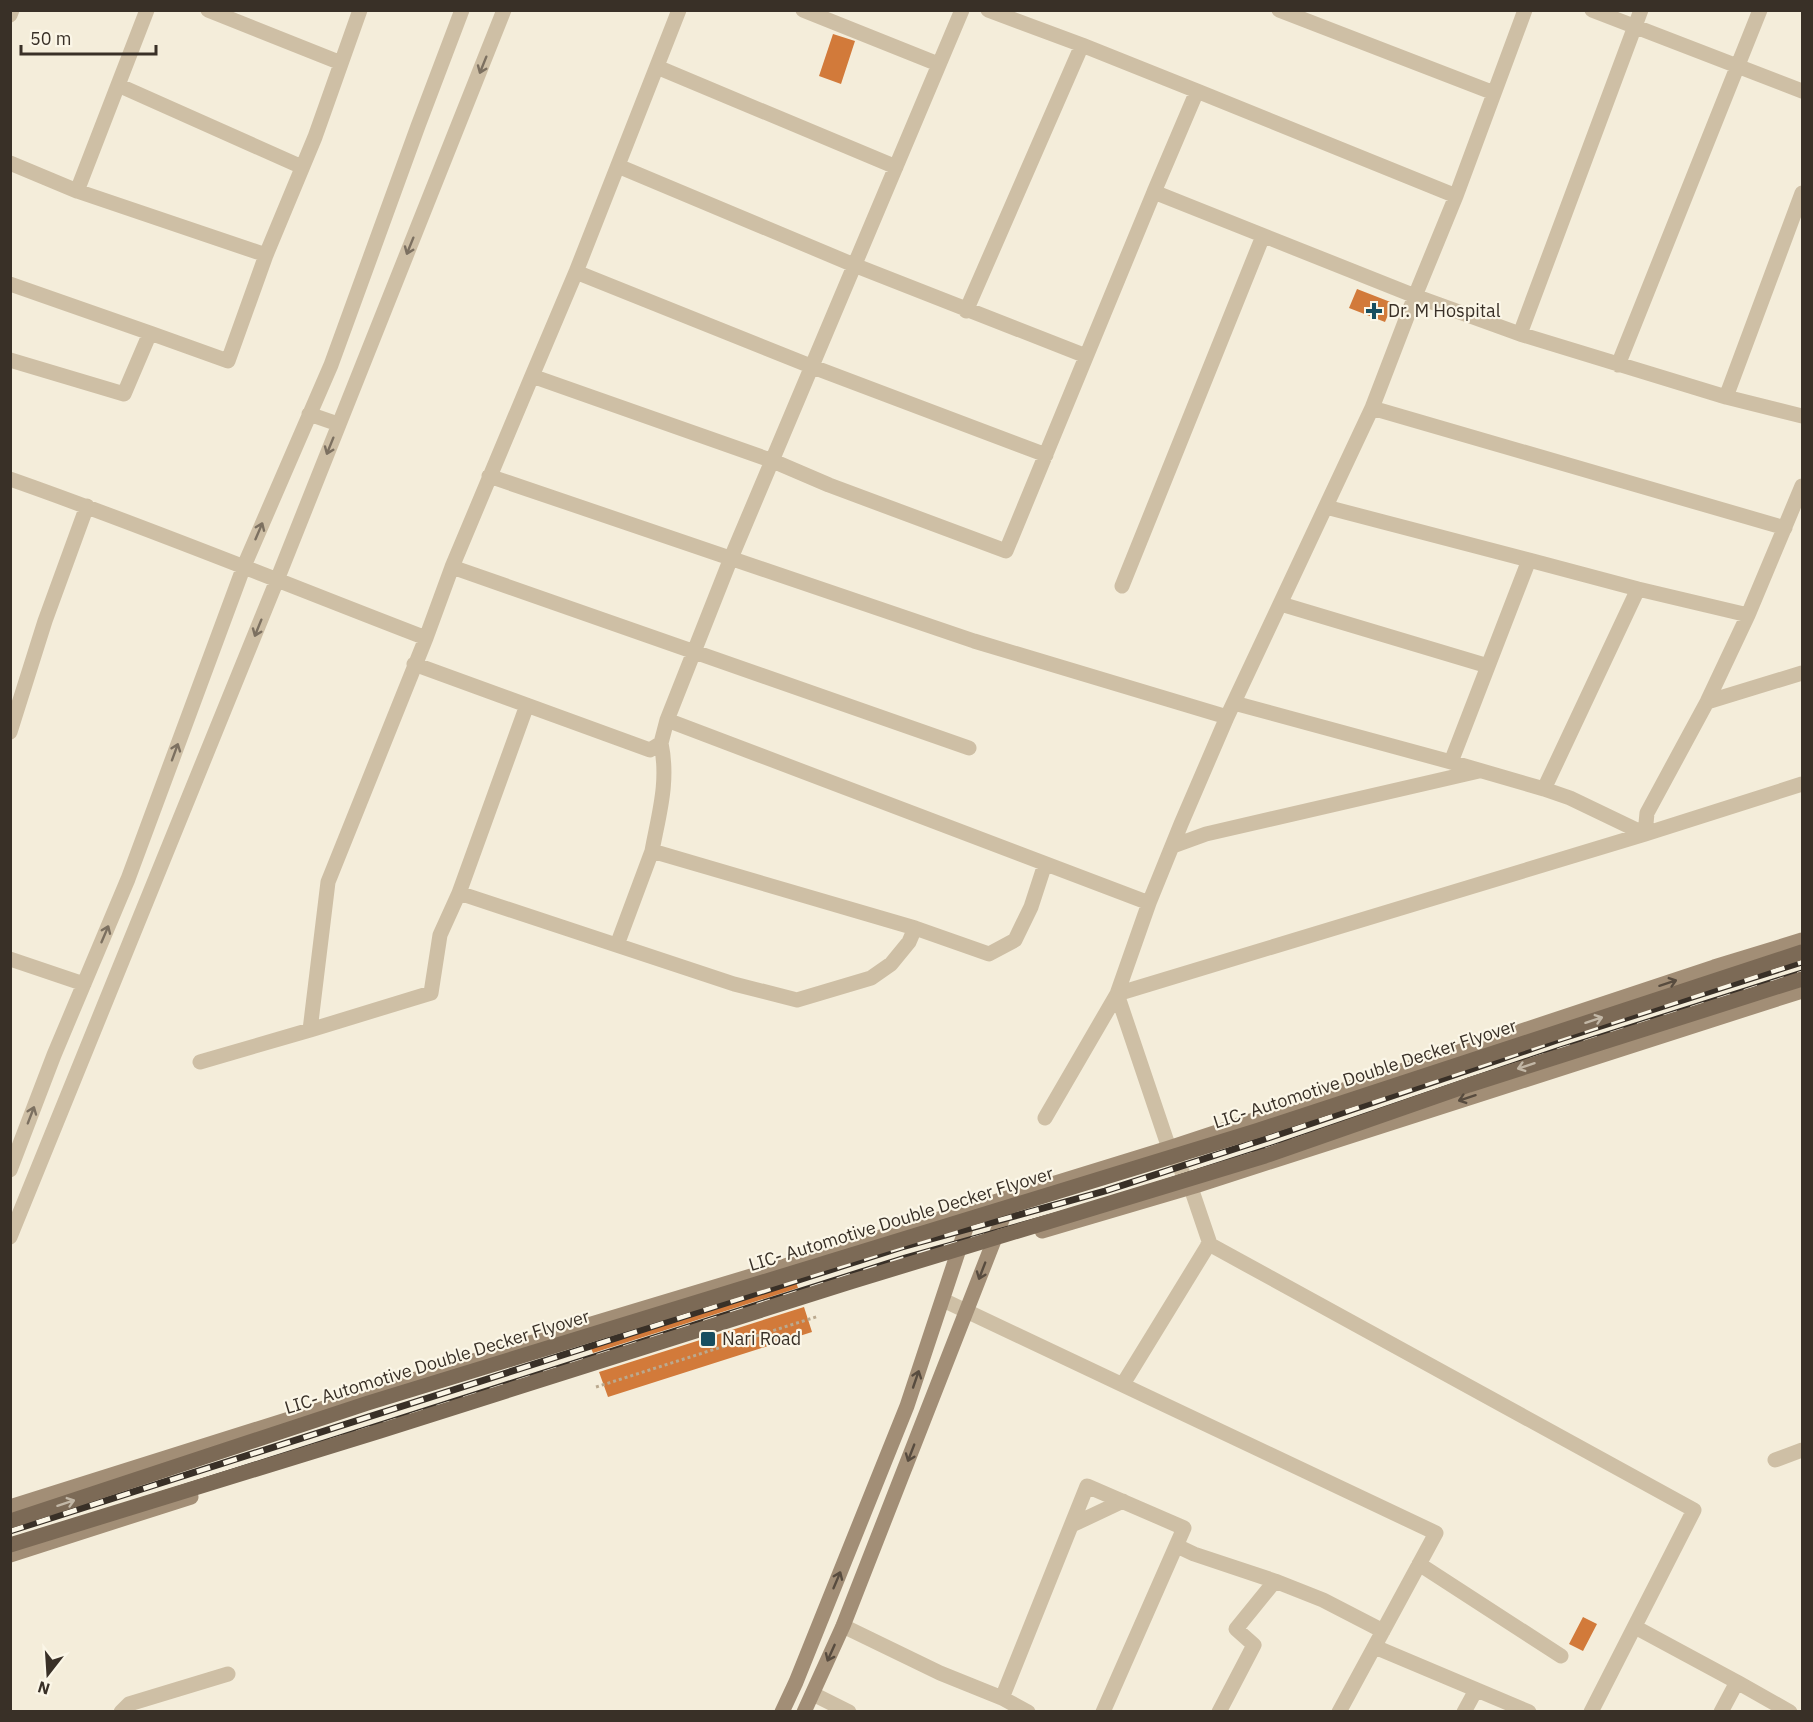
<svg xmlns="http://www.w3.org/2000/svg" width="1813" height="1722" font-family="'IBM Plex Sans',sans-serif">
<rect width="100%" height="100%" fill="#f4edda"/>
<path fill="#d27a3a" d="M833,34l22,7 -14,43 -22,-8z
M1357,289l36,14 -8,19 -36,-14z
M796,1282l2,6 -205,65 -2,-5z
M804,1307l8,25 -204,65 -9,-25z
M1583,1617l14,7 -14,27 -14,-7z"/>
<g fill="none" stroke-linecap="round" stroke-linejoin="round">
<path stroke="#baa98f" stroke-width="3" stroke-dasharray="3 3" stroke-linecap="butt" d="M596,1387l223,-71"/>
<path stroke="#cebfa5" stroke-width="15" d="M147,10l-70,181 189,64
M208,10l133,53
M803,10l135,54
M988,10l94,35 115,46 -43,101 261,104 -43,112 -145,309 -46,107 -32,79 -32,91 528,-160 157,-50
M1279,10l215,83
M1525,10l-69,186 -41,100 105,38 206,63 76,-204
M1592,10l210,81
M10,15l2,-5
M657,67l239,100
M118,85l184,82
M1197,91l259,105
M10,163l67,28
M618,166l236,99 232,91
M576,272l103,-262
M10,284l140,49
M966,311l116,-266
M1520,334l121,-324
M10,360l114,34 26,-61 78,28 38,-106 49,-118 45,-127
M1618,365l142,-355
M532,376l44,-104 237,95 233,88
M1726,397l76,19
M1372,408l413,120
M309,414l29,10
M489,476l485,165 253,76
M10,479c140,49 278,106 416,159l-98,244 -18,148 -110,32
M1326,507l203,53 -78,202
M1529,560l109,29 110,26
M452,567l517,181
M1122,586l141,-350
M1281,604l207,62
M426,638l26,-71 80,-191 241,85 56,24 177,66 148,-359
M414,664l236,86 11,-7 6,-23 64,-162 231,-548
M1707,702l95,-29
M1234,703l217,59 93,27 26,9 75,36 2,-21 60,-111 41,-87 54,-129
M527,705l-68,188 275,91 63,16 74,-22 20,-14 18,-22 6,-14 -263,-77c7,-38 17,-69 9,-108
M667,720l482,183
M10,732l35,-111 42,-115
M1544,789l94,-200
M1173,846l33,-12 273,-63
M915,928l74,26 26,-14 16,-33 14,-43
M617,945l35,-94
M10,959l74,25
M1117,994l52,154 22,40 18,53 -2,6 -84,137
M310,1030l121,-37 9,-58 19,-42
M1045,1118l72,-124
M10,1170l44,-115 74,-176 116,-313 87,-201 87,-239 44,-116
M10,1237l267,-657 227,-570
M1209,1244l485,266 -103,202
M943,1300l493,233 -97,179
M1775,1460l27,-10
M1072,1525l51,-24
M1177,1546l17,8 81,27
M1419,1564l142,92
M843,1626l97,47 62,25
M1635,1627l102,55 -16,30
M1375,1647l154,65
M1737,1682l53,30
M813,1694l36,18
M121,1712l8,-8 99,-30
M1028,1712l-26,-14 85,-212 97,42 -81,184
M1219,1712l35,-67 -18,-16 39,-48 48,19 60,31
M1464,1712l12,-22"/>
<path stroke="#a28e76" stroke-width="15" d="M1042,1231l156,-46 604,-194
M10,1507l555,-175 309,-93 295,-91 545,-181 88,-27
M10,1555l181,-58
M782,1712l14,-30 111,-276 65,-196
M804,1712l39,-86 168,-429"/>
<defs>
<path id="rail" d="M10,1531l892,-284 203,-56 163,-53 289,-98 245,-78
M10,1543l895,-285 203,-57 164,-53 288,-98 242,-77"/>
</defs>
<use href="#rail" stroke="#393027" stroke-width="7"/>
<use href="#rail" stroke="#fbf6e7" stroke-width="4.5" stroke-dasharray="14" stroke-linecap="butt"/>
<path stroke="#7c6a56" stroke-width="15" d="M10,1521l358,-118 888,-272 546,-179
M10,1545l370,-114 470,-149 415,-126 204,-71 333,-106"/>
</g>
<defs><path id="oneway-shaft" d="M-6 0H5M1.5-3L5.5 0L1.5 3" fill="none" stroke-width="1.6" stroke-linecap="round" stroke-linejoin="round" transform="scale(1.5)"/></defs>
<g stroke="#7c7060">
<use href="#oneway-shaft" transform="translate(483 65) rotate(112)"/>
<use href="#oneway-shaft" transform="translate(410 246) rotate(112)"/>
<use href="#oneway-shaft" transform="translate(330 446) rotate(112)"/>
<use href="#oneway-shaft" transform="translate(259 531) rotate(-67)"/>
<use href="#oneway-shaft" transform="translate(258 628) rotate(112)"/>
<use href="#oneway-shaft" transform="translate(175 752) rotate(-70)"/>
<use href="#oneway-shaft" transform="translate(105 934) rotate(-67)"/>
<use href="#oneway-shaft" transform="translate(31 1115) rotate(-69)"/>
</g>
<g stroke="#584c3f">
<use href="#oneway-shaft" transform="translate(1668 983) rotate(-18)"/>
<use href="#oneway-shaft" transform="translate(1467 1098) rotate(162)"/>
<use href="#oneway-shaft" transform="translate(982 1271) rotate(111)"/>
<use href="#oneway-shaft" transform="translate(916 1379) rotate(-71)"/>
<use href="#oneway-shaft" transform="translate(911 1453) rotate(111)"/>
<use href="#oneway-shaft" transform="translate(837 1580) rotate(-67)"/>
<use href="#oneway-shaft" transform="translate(831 1653) rotate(114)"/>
</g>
<g stroke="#c2b7a6">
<use href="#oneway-shaft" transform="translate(1594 1020) rotate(-18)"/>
<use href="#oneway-shaft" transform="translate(1526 1066) rotate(162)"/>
<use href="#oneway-shaft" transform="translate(66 1503) rotate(-18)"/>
</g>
<g fill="#184e5f" stroke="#fbf6e7" stroke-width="2">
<path d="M1371 302h6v6h6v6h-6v6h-6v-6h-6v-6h6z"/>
<rect x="700" y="1331" width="16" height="16" rx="3"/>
</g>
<g text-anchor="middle" stroke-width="4.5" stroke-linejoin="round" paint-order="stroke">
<g font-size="18" fill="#393027" stroke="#fbf6e7" text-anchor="start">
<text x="1388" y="317">Dr. M Hospital</text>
<text x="722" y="1345">Nari Road</text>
</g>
<g font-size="18" fill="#393027" stroke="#fbf6e7">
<text transform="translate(1365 1074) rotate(-18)" y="6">LIC- Automotive Double Decker Flyover</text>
<text transform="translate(901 1219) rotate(-17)" y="6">LIC- Automotive Double Decker Flyover</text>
<text transform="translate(437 1362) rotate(-17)" y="6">LIC- Automotive Double Decker Flyover</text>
</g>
</g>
<rect width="1813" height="1722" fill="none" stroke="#393027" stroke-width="24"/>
<g transform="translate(48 1674) rotate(197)" stroke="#fbf6e7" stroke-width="4.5" paint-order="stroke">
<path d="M0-4.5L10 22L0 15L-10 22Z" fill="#393027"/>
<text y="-9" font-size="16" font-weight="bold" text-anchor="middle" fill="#393027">N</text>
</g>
<path d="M21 45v9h135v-9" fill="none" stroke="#393027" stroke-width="3"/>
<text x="30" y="45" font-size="18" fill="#393027" stroke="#fbf6e7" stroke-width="4.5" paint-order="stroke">50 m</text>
</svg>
